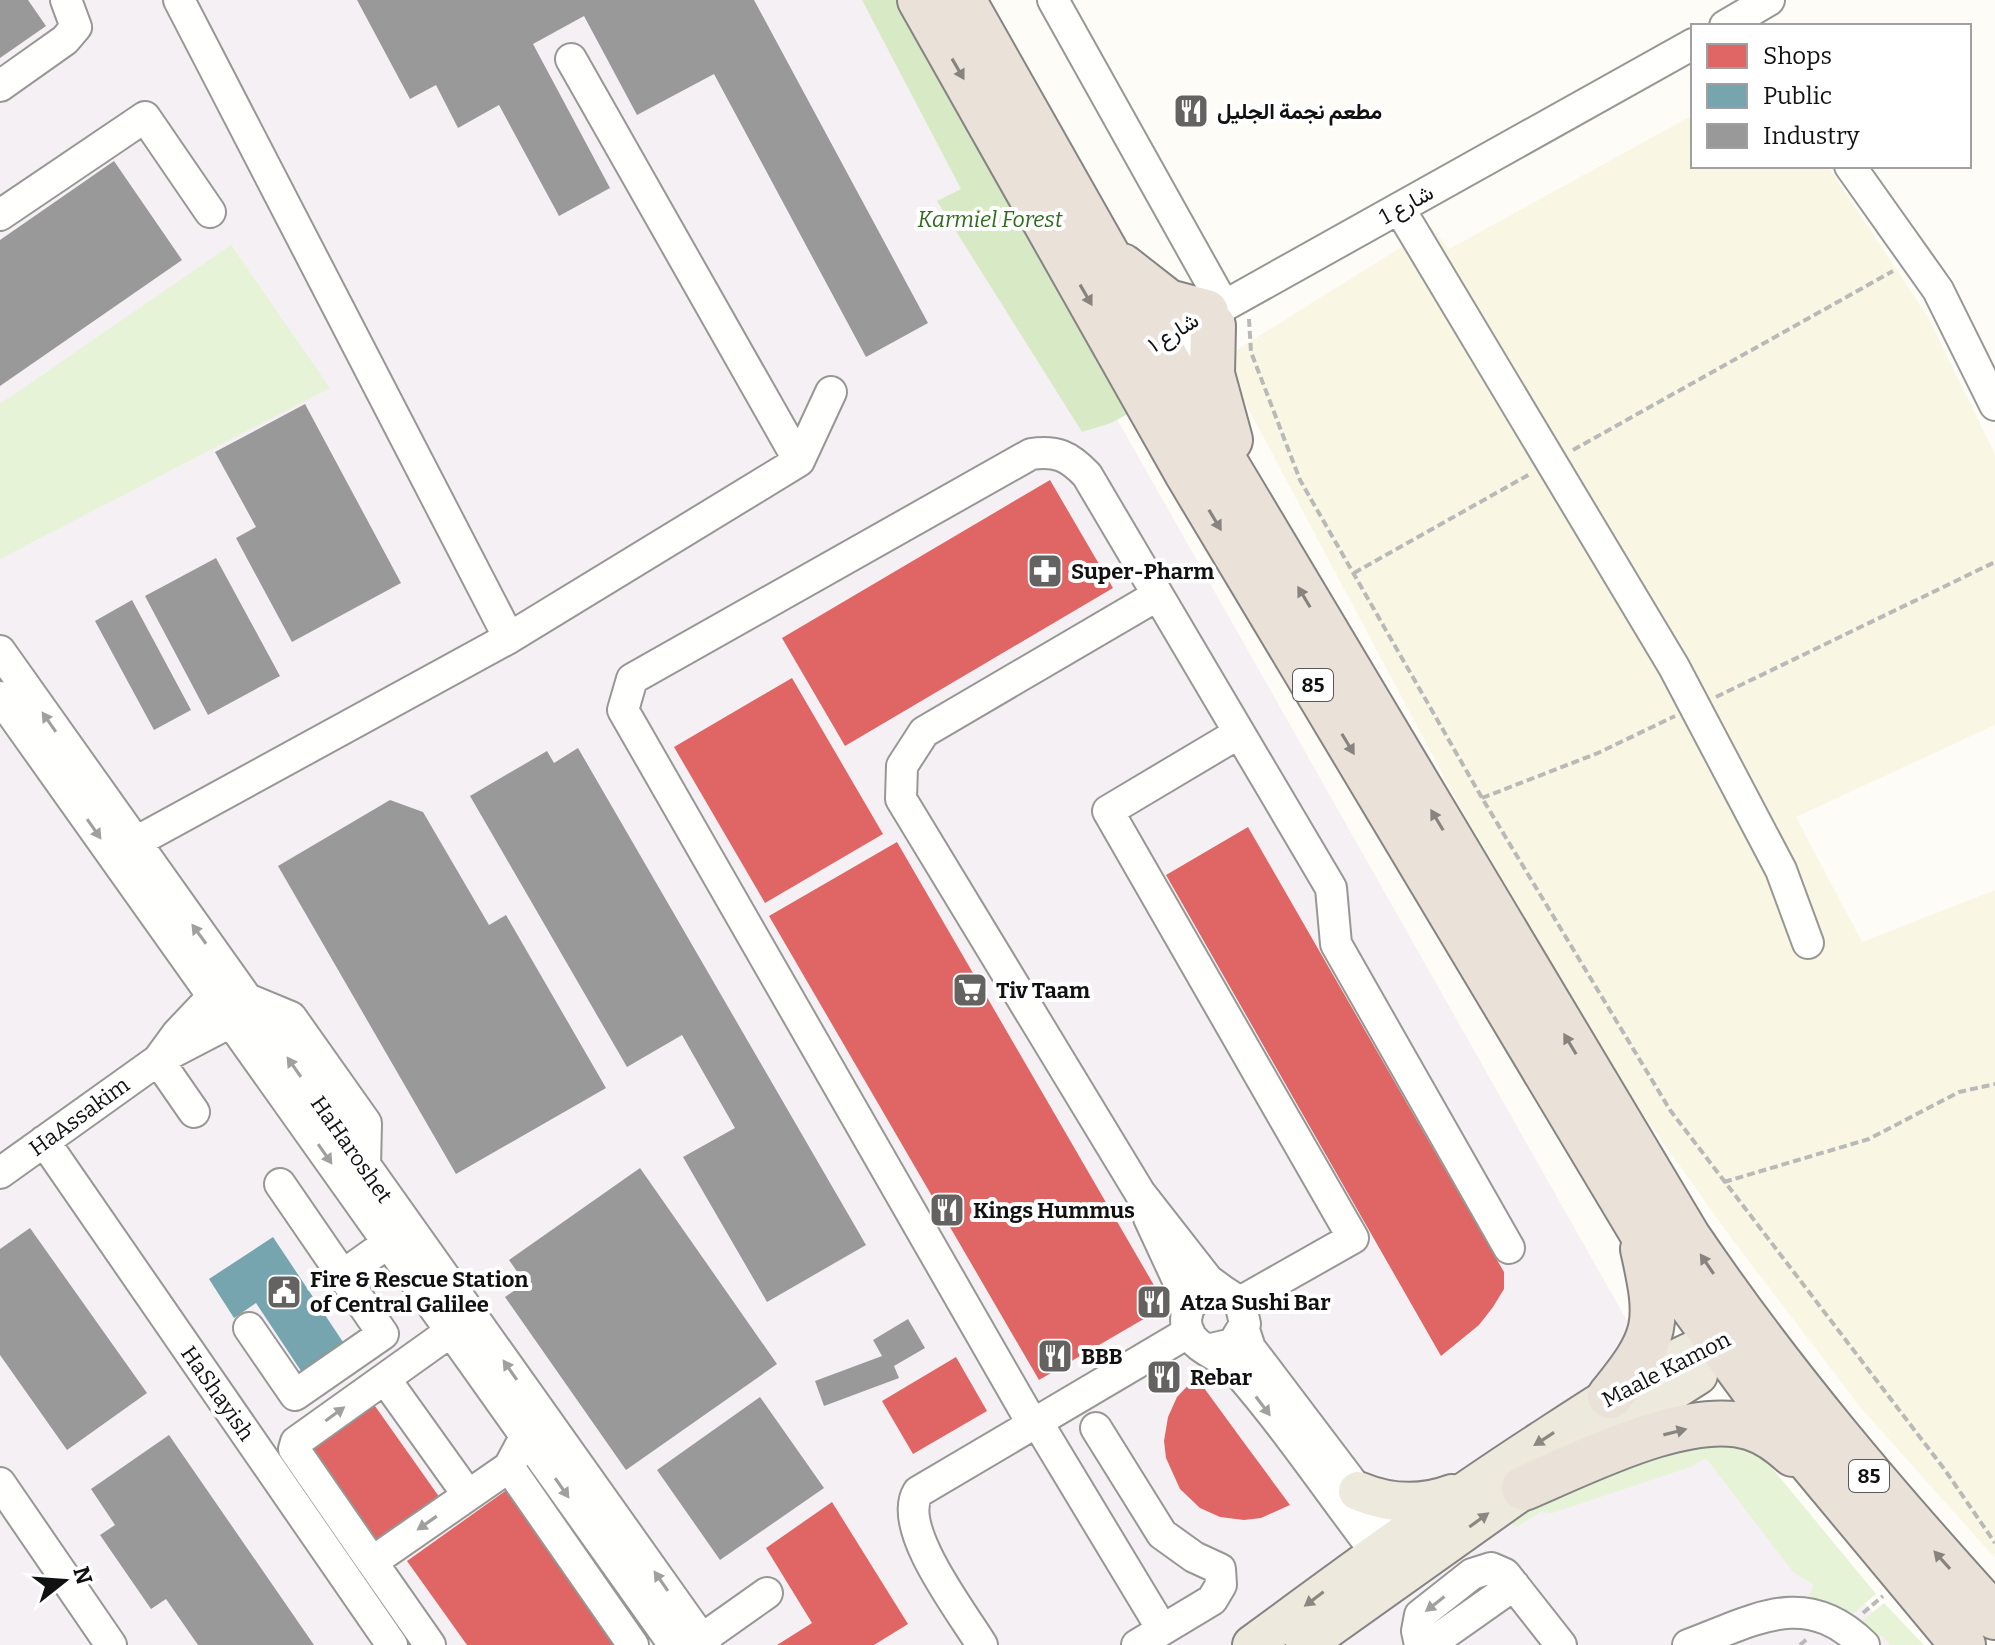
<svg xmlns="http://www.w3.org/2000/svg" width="1995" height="1645" font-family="Bitter,Vazirmatn,serif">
<rect width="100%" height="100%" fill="#fdfcf7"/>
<path fill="#f5f0f3" d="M0,0h880l798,1411 227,234h-1905z"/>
<path fill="#f9f7e4" d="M1693,115v51h135l100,151 67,137v271l-199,92 66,125 133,-52v668l-135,-151 -131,-172 -97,-136 -172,-292 -238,-448 210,-131 17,21z"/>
<path fill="#e7f3d7" d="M231,245l99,143 -330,171v-155z
M1722,1436l45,26 109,132 -28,24 -41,-18 7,-15 -21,-13 -87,-114 -13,8 -141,47 -12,-1 -23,15 -5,-3 -1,-4 66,-40z
M1884,1603l40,42h-33l-10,-10 -7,7 -18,-16z"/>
<path fill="#d8eac5" d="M862,0h44l233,408 -28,15 -29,9 -145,-231 24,-12z"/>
<path fill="#e06666" d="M1050,480l63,108 -268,158 -63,-108z
M792,678l91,156 -118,69 -91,-156z
M1248,827l256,445v17l-11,18 -14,18 -38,31 -275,-481z
M897,842l269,464 -127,74 -270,-464z
M956,1357l31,54 -74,43 -31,-53z
M1169,1364l9,14 -19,12 -9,-14z
M1196,1377l49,67 45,61 -29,13 -17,2 -24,-3 -20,-9 -20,-19 -14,-31 -2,-17 4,-24 9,-20z
M370,1399l70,99 -65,47 -70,-100z
M508,1489l111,156h-152l-60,-84z
M832,1502l76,122 -34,21h-97l35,-22 -46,-75z"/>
<path fill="#76a5af" d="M273,1237l72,108 -42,29 -47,-71 -22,15 -25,-39z"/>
<path fill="#999" d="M0,0h28l18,26 -46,32z
M357,0h397l174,323 -62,34 -152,-283 -77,41 -53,-99 -51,28 77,144 -51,28 -60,-111 -41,23 -22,-43 -26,14z
M114,161l68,99 -182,126v-146z
M305,404l96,179 -109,59 -56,-104 20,-11 -41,-75z
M216,558l64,118 -72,39 -63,-119z
M132,600l59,110 -37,20 -59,-109z
M578,748l288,497 -99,57 -84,-145 52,-29 -53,-93 -55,32 -157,-271 77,-45 7,12z
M390,800l33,12 66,113 17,-10 100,173 -150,86 -178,-308z
M640,1168l137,196 -151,106 -121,-173 20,-14 -16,-23z
M30,1228l117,165 -80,57 -67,-95v-106z
M908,1319l17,29 -31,18 5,12 -75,28 -9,-25 67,-25 -9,-16z
M760,1397l64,91 -104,72 -63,-90z
M169,1435l145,210h-116l-32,-46 -15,10 -51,-74 15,-10 -24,-36z"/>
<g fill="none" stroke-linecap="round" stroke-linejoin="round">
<defs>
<path id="minor" d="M1053,0l171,306
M1725,26l44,-26
M571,59l228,402
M0,86l65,-46 11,-13 -10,-27
M1850,166l88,124 57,115
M1399,208l275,459 107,203 27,73
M0,215l145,-98 65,95
M1148,359c33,-8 60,-23 76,-53l469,-262
M1158,595l-234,137 -22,34 -1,33 239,394 68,87 15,11
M509,638l290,-177 32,-69
M0,651l706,994
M0,697l674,948
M1239,733l-131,78 245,427 -113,64
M134,843l375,-205 -330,-638
M158,1060l19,-26 36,-38 32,2 46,19 75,106 -1,43
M158,1060l36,52
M44,1141l348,504
M0,1173l158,-113 73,-38 9,-15
M1149,1218l32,69 6,28
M343,1275l45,-32 6,-17
M249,1328l46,67 88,-61 -103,-150
M1244,1330l6,18 159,210
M450,1332l-154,110 -2,7 78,113 137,-95 16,-30
M1211,1349l22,-5 12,-20 -5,-22 -17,-11c-23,-3 -45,18 -34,42 8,17 35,24 48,38 55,63 102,135 154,201
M385,1379l83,116
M1096,1428l66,106 32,23 26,12 1,16 -9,15 -75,45
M509,1467l124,178
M0,1483l111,162
M372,1562l58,83
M1162,1629l-120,-199 -10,-7 -409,-713 9,-31 399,-225c25,-4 38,2 56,21l244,413 5,56 173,304
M702,1639l65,-46
M982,1645c-20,-33 -86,-117 -64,-153l271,-160
M1420,1645l-3,-14 3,-16 52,-41 19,-6 14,6 56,71
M1429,1645l85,-60
M1688,1645c67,-25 117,-58 176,0"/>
<path id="major" d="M1358,1491c31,13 62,15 94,3
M1252,1645c95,-70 190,-140 289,-204 64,-42 130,-87 203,-110
M1305,1645l267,-190 126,-80"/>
<path id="highway" d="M920,0l267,473 470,785 121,165 185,222
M963,0l257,454 468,783c92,136 197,259 307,380
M1122,266l46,36 38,10
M1213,326l-1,48 18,66
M1610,1396c48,-59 50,-72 33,-147
M1524,1488c57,-24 166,-81 228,-60 16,5 29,15 41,26"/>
</defs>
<use href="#minor" stroke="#979795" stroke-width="34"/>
<use href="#major" stroke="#858482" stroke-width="42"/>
<use href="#highway" stroke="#858482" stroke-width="48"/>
<path stroke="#b9b9b8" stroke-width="4" stroke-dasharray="8 4" stroke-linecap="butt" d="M1249,319l2,33 49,128 182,318 188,312 275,360 50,73
M1573,450l320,-179
M1354,573l176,-99
M1716,697l279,-135
M1482,798l116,-45 77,-37
M1724,1182l145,-43 90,-47 36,-8
M1863,1613l20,-17
M1800,1645l8,-7"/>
<use href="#minor" stroke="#fffffe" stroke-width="30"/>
<use href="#major" stroke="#ede9dc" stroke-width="38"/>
<use href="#highway" stroke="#eae1d8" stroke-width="44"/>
</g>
<defs><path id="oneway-solid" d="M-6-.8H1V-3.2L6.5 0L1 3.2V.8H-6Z" transform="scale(2)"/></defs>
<g fill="#88837e">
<use href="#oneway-solid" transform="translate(958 69) rotate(60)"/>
<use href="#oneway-solid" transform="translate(1086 295) rotate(60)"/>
<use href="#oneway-solid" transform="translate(1215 520) rotate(59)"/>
<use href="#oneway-solid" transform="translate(1304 597) rotate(-121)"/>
<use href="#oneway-solid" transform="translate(1348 744) rotate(59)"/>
<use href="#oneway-solid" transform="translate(1437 820) rotate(-121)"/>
<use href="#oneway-solid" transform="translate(1570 1044) rotate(-121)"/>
<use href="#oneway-solid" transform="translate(1707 1264) rotate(-124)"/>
<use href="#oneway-solid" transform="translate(1675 1432) rotate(-14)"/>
<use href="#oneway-solid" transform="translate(1942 1560) rotate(-132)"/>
</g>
<g fill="#a0a09f">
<use href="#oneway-solid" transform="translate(49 722) rotate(-125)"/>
<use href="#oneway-solid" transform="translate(94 829) rotate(55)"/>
<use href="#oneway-solid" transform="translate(199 934) rotate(-126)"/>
<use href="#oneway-solid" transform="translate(294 1067) rotate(-125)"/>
<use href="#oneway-solid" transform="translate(325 1154) rotate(55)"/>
<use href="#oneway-solid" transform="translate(510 1370) rotate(-125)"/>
<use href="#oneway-solid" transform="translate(1263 1406) rotate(53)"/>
<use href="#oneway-solid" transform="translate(335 1414) rotate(-36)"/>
<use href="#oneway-solid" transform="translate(562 1488) rotate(55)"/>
<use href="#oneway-solid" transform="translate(427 1523) rotate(145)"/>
<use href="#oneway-solid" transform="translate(661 1581) rotate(-125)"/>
<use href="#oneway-solid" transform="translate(1435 1604) rotate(142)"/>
</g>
<g fill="#8a8881">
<use href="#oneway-solid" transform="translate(1544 1439) rotate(147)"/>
<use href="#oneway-solid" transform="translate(1479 1520) rotate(-36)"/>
<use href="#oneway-solid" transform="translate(1314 1599) rotate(143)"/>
</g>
<defs>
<symbol id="restaurant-square" viewBox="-11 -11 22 22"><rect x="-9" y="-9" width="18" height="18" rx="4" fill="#646362" stroke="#fff"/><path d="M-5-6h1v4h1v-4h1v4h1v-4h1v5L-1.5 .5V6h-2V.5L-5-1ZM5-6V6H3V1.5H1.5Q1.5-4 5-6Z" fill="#fff"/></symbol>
<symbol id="pharmacy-square" viewBox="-11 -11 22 22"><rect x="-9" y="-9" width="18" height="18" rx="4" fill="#646362" stroke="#fff"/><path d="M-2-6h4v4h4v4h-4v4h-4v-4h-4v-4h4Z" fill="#fff"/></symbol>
<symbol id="supermarket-square" viewBox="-11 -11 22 22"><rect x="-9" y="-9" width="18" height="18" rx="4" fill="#646362" stroke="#fff"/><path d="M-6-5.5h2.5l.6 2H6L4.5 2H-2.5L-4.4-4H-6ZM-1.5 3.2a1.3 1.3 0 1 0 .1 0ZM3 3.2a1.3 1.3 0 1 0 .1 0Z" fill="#fff"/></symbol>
<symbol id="civic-square" viewBox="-11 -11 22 22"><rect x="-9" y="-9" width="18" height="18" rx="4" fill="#646362" stroke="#fff"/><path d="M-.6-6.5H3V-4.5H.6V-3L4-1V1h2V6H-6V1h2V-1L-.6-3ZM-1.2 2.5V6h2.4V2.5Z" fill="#fff"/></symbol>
</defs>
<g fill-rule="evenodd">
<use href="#restaurant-square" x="1171" y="91" width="40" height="40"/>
<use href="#pharmacy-square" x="1025" y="551" width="40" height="40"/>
<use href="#supermarket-square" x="950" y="970" width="40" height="40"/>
<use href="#restaurant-square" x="927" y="1190" width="40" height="40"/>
<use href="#civic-square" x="264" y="1272" width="40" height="40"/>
<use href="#restaurant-square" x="1134" y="1282" width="40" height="40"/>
<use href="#restaurant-square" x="1035" y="1336" width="40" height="40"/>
<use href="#restaurant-square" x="1144" y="1357" width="40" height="40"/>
</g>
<g text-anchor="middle" stroke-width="8" stroke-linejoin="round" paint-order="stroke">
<g fill="#fff" stroke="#585858" stroke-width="2">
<rect x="1293" y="669" width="40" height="32" rx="6"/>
<rect x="1849" y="1460" width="40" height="32" rx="6"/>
</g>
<g font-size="20" font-weight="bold" fill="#111">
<text x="1313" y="692">85</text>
<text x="1869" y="1483">85</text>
</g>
<g font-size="22" font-weight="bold" fill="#111" stroke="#fff" text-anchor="start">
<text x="1217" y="119">مطعم نجمة الجليل</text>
<text x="1071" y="579">Super-Pharm</text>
<text x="996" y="998">Tiv Taam</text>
<text x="973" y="1218">Kings Hummus</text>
<text x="310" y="1287">Fire &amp; Rescue Station<tspan x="310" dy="25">of Central Galilee</tspan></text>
<text x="1180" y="1310">Atza Sushi Bar</text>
<text x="1081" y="1364">BBB</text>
<text x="1190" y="1385">Rebar</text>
</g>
<g font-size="22" fill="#111" stroke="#fff">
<text transform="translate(1406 204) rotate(-29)" y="8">شارع 1</text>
<text transform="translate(1173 332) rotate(-32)" y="8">شارع ١</text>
<text transform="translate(79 1116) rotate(-36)" y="8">HaAssakim</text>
<text transform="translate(352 1149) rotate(55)" y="8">HaHaroshet</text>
<text transform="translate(1666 1369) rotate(-27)" y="8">Maale Kamon</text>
<text transform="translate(218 1393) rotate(55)" y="8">HaShayish</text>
</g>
<g font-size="22" font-style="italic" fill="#2f6b1f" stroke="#fff">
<text x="990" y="227">Karmiel Forest</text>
</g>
</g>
<rect x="1691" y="24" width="280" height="144" fill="#ffffff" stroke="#a0a0a0" stroke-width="2"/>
<rect x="1707" y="44" width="40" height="24" fill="#e06666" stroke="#a0a0a0" stroke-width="2"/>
<text x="1763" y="64" font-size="24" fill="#111111">Shops</text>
<rect x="1707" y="84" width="40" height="24" fill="#76a5af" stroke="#a0a0a0" stroke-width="2"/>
<text x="1763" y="104" font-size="24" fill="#111111">Public</text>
<rect x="1707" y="124" width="40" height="24" fill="#999999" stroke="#a0a0a0" stroke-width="2"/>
<text x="1763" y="144" font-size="24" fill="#111111">Industry</text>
<g transform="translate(64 1581) rotate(73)" stroke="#ffffff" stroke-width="6" paint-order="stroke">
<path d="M0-6L14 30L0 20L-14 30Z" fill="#111111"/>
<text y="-12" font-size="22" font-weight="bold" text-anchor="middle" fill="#111111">N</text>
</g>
</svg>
